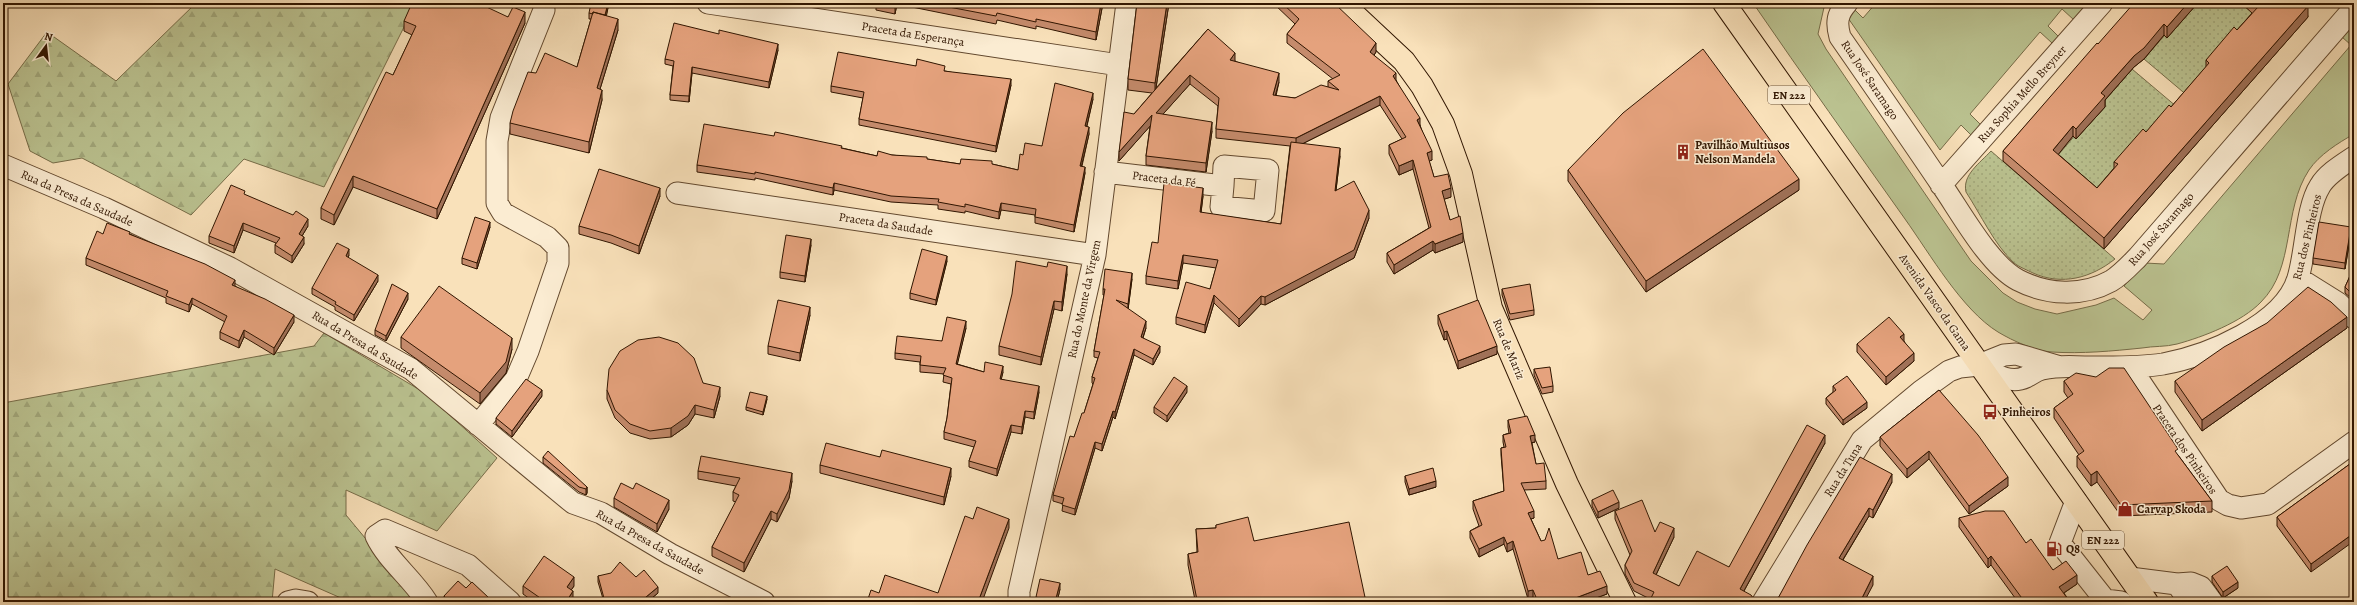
<svg xmlns="http://www.w3.org/2000/svg" width="2357" height="605" font-family="Alegreya,serif">
<defs>
<pattern id="forest-firs" width="22" height="20" patternUnits="userSpaceOnUse"><rect width="22" height="20" fill="#bbc391"/><path d="M5 1l3.5 6h-7zM16 11l3.5 6h-7z" fill="#a1a77b"/></pattern>
<pattern id="garden-dots" width="8" height="8" patternUnits="userSpaceOnUse"><rect width="8" height="8" fill="#bbc391"/><path d="M2 2h.1M6 6h.1" fill="none" stroke="#a1a77b" stroke-width="1.8" stroke-linecap="round"/></pattern>
</defs>
<rect width="100%" height="100%" fill="#f9e1ba"/>
<filter id="stains"><feTurbulence type="fractalNoise" baseFrequency=".005" numOctaves="4"/><feColorMatrix values="0 0 0 0 .2 0 0 0 0 .09 0 0 0 0 .02 0 0 0 .5 -.17"/></filter>
<radialGradient id="worn" r=".72"><stop offset=".6" stop-color="#630" stop-opacity="0"/><stop offset="1" stop-color="#630" stop-opacity=".3"/></radialGradient>
<path fill="#bbc391" stroke="#766c48" d="M1753,3h72l-7,31 8,15 145,212 32,32 14,9 18,7 22,5 39,-9 18,-7 29,22 9,-10 -28,-24 21,-23 19,1 187,-219 -9,-8 12,-14v111c-16,9 -35,21 -45,36 -27,41 -13,97 -48,132 -19,20 -58,35 -84,42 -11,3 -24,2 -35,4 -29,3 -61,6 -90,4 -17,-1 -39,-11 -54,-20 -36,-22 -68,-78 -93,-113 -51,-72 -102,-143 -152,-216z
M1876,3h213l-15,17 -12,-11 -14,17 11,11 -7,6 -12,-11 -70,82 11,11 -9,11 -11,-11 -21,25 -92,-132 6,-9 9,9z"/>
<path fill="url(#forest-firs)" stroke="#766c48" d="M196,3h220l-92,184 -80,-28 -53,56 -109,-57 -29,5 -23,-12 -22,-67 39,-52 69,49z
M324,333l101,60 72,65 -60,73 -91,-41v25l68,82 -4,5h-60l-75,-33 -3,33h-269v-199l311,-57z"/>
<path fill="url(#garden-dots)" stroke="#766c48" d="M2193,3h48l17,15 -69,79 -45,-38z
M2132,69l45,38 -80,92 -44,-38z
M1991,151l124,108c-24,19 -53,27 -82,14 -6,-3 -14,-6 -19,-10 -20,-19 -33,-48 -48,-71 -4,-17 14,-29 25,-41z"/>
<g fill="none" stroke-linecap="round" stroke-linejoin="round">
<defs>
<path id="minor" d="M708,3l411,62
M1847,3c-10,11 -11,20 -7,34 34,49 68,98 101,147 19,27 48,81 77,96 29,15 64,17 93,1 10,-6 19,-16 27,-24l216,-249
M3,165l101,43 126,60 181,101 162,134 28,10 69,41 94,48
M1105,172l118,14 -2,21 43,4 4,-41 -44,-4 -1,20
M1941,185l161,-182
M677,193l418,62
M2298,278l40,25 16,15
M1979,365c14,8 30,20 47,12 6,-3 9,-6 16,-8 14,-3 28,-3 42,-2 27,0 53,1 79,-3 44,-8 121,-39 135,-86 8,-26 8,-70 22,-92 7,-12 22,-21 34,-29
M2130,367l89,133 9,5 13,3 27,-4 86,-62
M478,425l38,-46 12,-28 30,-88v-15l-11,-11 -44,-24 -6,-10v-62l4,-23 43,-108
M2076,501l-16,42 45,57 16,2
M2130,578l47,6 14,-1 10,4 11,15
M2177,584l13,18
M288,602l8,-2 12,2
M427,602c-15,-24 -39,-41 -51,-66l9,-6 83,35 42,37
M1019,602v-11l76,-336 32,-252
M1763,602l99,-162 59,-49 28,-20 11,-4 19,-2 25,-10 12,-1 41,12"/>
<path id="major" d="M1342,3l62,58 18,25 21,38 18,50 30,134 76,176 58,118
M1724,3l423,599"/>
</defs>
<use href="#minor" stroke="#62482e" stroke-width="23"/>
<use href="#major" stroke="#301500" stroke-width="24"/>
<use href="#minor" stroke="#fbecd2" stroke-width="21"/>
<use href="#major" stroke="#f9e1ba" stroke-width="22"/>
</g>
<path fill="#c58b6c" stroke="#301500" d="M609,3l-3,13 12,14 -18,59 2,11 -13,53 -79,-19v-11l67,-56 14,-48h-2v-6z
M872,3h231l-7,37 -60,-14v3l-39,-9 -1,4 -99,-20 -2,10 -19,-4v-6z
M1137,3h32l-13,85 52,-59 27,32 44,21 -3,14 19,2 33,-11v-6l5,-2 -46,-36v-9l8,-10 -22,-21h61l42,49 -2,3 22,25 24,45 12,35 -3,1 5,16 17,20 -7,2 6,21 13,22 -28,11 -2,-3 -39,24 -7,-12v-9l42,-25 -16,-59 -14,6 -10,-21v-9l13,-6 -22,-34 -78,39 38,12 -4,34 33,28 -15,40 -89,47 -4,-1 -22,23 -25,-24 -9,30 -29,-9v-7l34,-28 6,-21 -33,-5 -5,26 -32,-5v-8l12,-33 45,-47 -2,17 80,11 9,-78 -74,-8v-9l2,-23 -28,-22 -27,30 49,17 -6,41 -60,-7v-9l4,-30 -31,35 15,-47 18,-21 -24,-3v-11z
M1246,3h8l-3,4z
M2196,3v2l-29,33 -3,-3 -20,24 -10,8 -29,33v7l-29,32 -3,-3 -15,18 39,34 17,-20v-6l32,-30 25,-25 35,-40v-7l31,-30 15,-17 -11,-10h64l3,14 -204,232 -101,-88v-10l95,-107z
M508,17l17,6 -88,196 -84,-32 -19,38 -13,-6v-11l72,-133 19,-40 -8,-4v-10z
M778,50l-9,38 -77,-15 -3,29 -19,-2v-5l3,-29 -8,-2v-5z
M916,66l29,5 66,14 -15,67 -137,-27v-6l4,-21 -32,-6v-6z
M1093,99l-6,27 2,8 -7,32 3,7 -11,59 -39,-9v-8l-34,-5 -2,9 -34,-8v2l-27,-4v-4l-47,-3 -57,-12 -1,5 -78,-17v2l-58,-8v-7l145,-17 35,8 15,-1 35,4 33,5h32l26,6 5,-15 19,-9z
M1568,170l231,20 -153,102 -78,-111z
M245,195l63,31 -6,10 2,8 -12,19 -17,-10v-8l1,-2 -33,-13 -9,23 -25,-10v-7z
M660,196l-21,58 -28,-11 -32,-9v-8z
M490,227l-13,42 -15,-5v-6z
M2351,233l-6,36 -32,-5v-6z
M103,234h27l105,52 59,36 -20,33 -30,-18 -5,11 -19,-9v-7l5,-10 -33,-18 -3,8 -23,-9v-5l-80,-33v-7z
M811,245l-6,37 -25,-4v-6z
M349,255l-1,3 30,23 -24,40 -19,-11v-3l-23,-13v-6z
M947,261l-11,44 -26,-6v-6z
M2354,267v33l-3,-2 -6,-5v-6z
M1067,274l-5,37 -8,-2 -13,56 -42,-10v-9z
M1132,279l-4,30 18,19 -3,10 17,14 -7,13 -19,-10 -19,64 -2,-2 -11,34 -7,-3 -20,67 -13,-4 1,-7 -10,-3v-6l21,-58 10,-24 9,-29 -1,-1v-6l6,-19 -4,-1v-6l10,-56h-1v-6z
M1502,289l32,21v5l-24,5 -8,-25z
M408,299l-22,42 -11,-6v-5z
M810,315l-10,46 -32,-7v-8z
M1438,315l59,39 -39,15 -11,-30 -3,1 -6,-16z
M966,328l-9,36 27,8h19l-2,7 38,13 -5,27 -9,-2 -3,17 -11,-2 -14,44 -28,-9v-6l5,-14 -30,-8v-7l3,-14 4,-34 -8,-2 1,-8 -24,-2v-10l-25,-3v-6l47,-12z
M2347,328l-145,103 -27,-39v-11z
M401,337l111,12 -6,24 -26,31 -79,-56z
M1904,341l10,20 -28,24 -29,-33v-8z
M1534,369l19,17v6l-11,2 -8,-19z
M2064,381l114,74 34,46v11l-91,4 -24,-34 -6,4 -14,-19v-11l2,-1 -25,-37v-10l14,-10 -4,-6z
M703,383l17,13 -6,22 -19,-4 -7,11 -17,12 -21,2 -20,-6 -15,-15 -8,-19v-9z
M1833,386l34,22 -24,17 -17,-21v-6l7,-6z
M1939,390l69,96 -39,28 -40,-55 -22,19 -27,-32v-9z
M1187,392l-20,30 -13,-9v-6z
M542,396l-30,41 -16,-13v-6z
M767,399l-4,16 -17,-5v-3z
M1508,420l27,22 -3,1 4,21 10,17v8l-22,1 10,28 -3,1 10,22 17,18 30,16 19,19 -22,8h-50l-2,-5 -5,2 -15,-50 -6,3 -3,-8 -25,13 -9,-19v-7l9,-5 -6,-17v-8l31,-10 -3,-36v-7l3,-1 -1,-5v-7l6,-2 -1,-6z
M1825,443l-81,148 -94,8 -16,-8 -9,-17v-9l5,-10 -15,-36v-8l40,21 19,5 -18,38 23,11 50,-19z
M543,457l44,30v6l-1,2 -7,-3 -36,-29z
M880,457l71,19 -7,29 -124,-32v-8z
M2354,461l-43,111 -34,-46v-9z
M698,471l94,10 -3,17 -12,24 -6,-3 -27,53 -32,-16v-9l24,-45 -3,-1v-9l3,-6 -38,-7z
M1405,476l31,11 -27,8 -4,-13z
M1892,482l-19,36 -4,-2 -26,44 30,25 -97,17z
M614,498l55,11 -12,23 -43,-25z
M1592,500l27,8 -21,10 -6,-12z
M1959,518l67,25 27,27 24,14 -13,9 6,9h-52l-27,-37 -3,3 -29,-41z
M1216,525l38,16 112,61 -171,-2 -7,-35v-11l9,-2 -1,-23 20,-1z
M598,576l38,1 22,16 -11,9h-43l-6,-20z
M2212,576l26,12 -15,10 -11,-16z
M523,586h51l-3,4 2,10 -1,2h-38l-11,-8z
M466,588l23,14h-45v-6z
M1060,589l-3,13h-21v-5z"/>
<path fill="#a07158" stroke="#301500" d="M608,3h1l-4,20v-6z
M896,3h1v1l-2,10v-7z
M1101,3h2l-7,37v-8z
M1167,3h2l-14,91v-11z
M1251,3h3l-3,4z
M2188,3h8v2l-29,33v-11z
M2308,6v11l-204,232v-11z
M525,12v11l-88,196v-10z
M618,19v11l-21,69v-11z
M2164,24v11l-20,24 -10,8 -29,33v7l-29,32v-10l25,-36 33,-37z
M1376,43v9l-6,9v-9z
M778,44v6l-9,38v-6z
M1235,53v9l-5,-2z
M692,67v6l-3,29v-6z
M1279,73v9l-6,22v-9z
M1396,73v9l-3,-6z
M1190,75v9l-34,38v-9z
M1011,79v6l-15,67v-6z
M602,90v10l-13,53v-11z
M1093,93v6l-8,34v-7z
M1380,96v9l-84,42v-9z
M1152,115v9l-33,37v-9z
M1420,118v9l-3,-7z
M1212,122v9l-6,41v-9z
M2073,126v10l-20,25v-11z
M1089,127v7l-9,38v-6z
M1340,148v8l-5,43v-8z
M1432,151v9l-5,2v-9z
M1413,160v9l-14,6v-9z
M1085,167v6l-11,59v-7z
M353,176v11l-19,38v-10z
M1799,179v11l-153,102v-11z
M834,183v7l-1,5v-7z
M660,188v8l-21,58v-8z
M1203,188v8l-3,24v-8z
M1451,188v9l-9,3v-9z
M1001,203v7l-2,9v-7z
M1369,210v8l-15,40 -89,47v-8z
M308,219v7l-9,15v-7z
M490,222v5l-13,42v-6z
M243,223v7l-9,23v-7z
M2351,227v6l-6,36v-6z
M1463,233v9l-28,11v-9z
M304,237v7l-12,19v-7z
M811,239v6l-6,37v-6z
M1433,241v9l-39,24v-9z
M349,249v6l-3,7v-6z
M1183,255v8l-5,26v-8z
M947,256v5l-11,44v-5z
M1067,266v8l-5,37v-9z
M1132,273v6l-4,31v-6z
M378,275v6l-24,40v-6z
M235,280v7l-3,-2z
M408,293v6l-22,42v-5z
M1214,295v8l-9,30v-8z
M1261,296v8l-22,23v-8z
M192,298v6l-3,8v-7z
M1054,301v8l-13,56v-8z
M810,307v8l-10,46v-8z
M294,315v7l-20,33v-7z
M2347,317v11l-145,103v-11z
M966,321v7l-10,42v-6z
M1146,321v7l-5,15v-6z
M244,330v7l-5,11v-7z
M1447,331v8l-3,1v-8z
M1904,334v8l-4,-5z
M512,338v11l-6,24 -26,31v-11z
M1160,346v6l-7,13v-6z
M1497,346v8l-39,15v-8z
M1134,349v6l-19,64v-7z
M1914,353v8l-28,24v-8z
M1003,366v6l-3,13v-6z
M1039,386v6l-5,27v-7z
M1187,386v6l-20,30v-6z
M720,387v9l-6,22v-8z
M542,390v6l-30,41v-6z
M767,396v3l-4,16v-3z
M1867,402v6l-24,17v-5z
M695,405v9l-7,11 -17,12v-9z
M1025,411v6l-3,17v-7z
M1113,411v6l-11,34v-7z
M1011,425v7l-14,44v-7z
M1535,435v7l-5,1v-7z
M1825,435v8l-85,155v-9z
M1095,442v6l-20,67v-6z
M1929,451v8l-22,19v-9z
M951,468v8l-7,29v-8z
M2097,471v11l-6,4v-11z
M792,473v8l-3,17 -12,24v-8z
M1892,474v8l-19,36v-8z
M2008,477v9l-39,28v-8z
M1436,481v6l-27,8v-6z
M587,487v6l-1,2v-6z
M669,500v9l-12,23v-8z
M1619,502v6l-21,10v-6z
M1869,508v8l-30,50v-8z
M771,511v8l-27,53v-9z
M1534,511v7l-6,2v-7z
M1009,519v9l-27,74h-4z
M1674,528v9l-21,44v-8z
M2354,533v8l-43,31v-8z
M1504,537v7l-25,13v-8z
M1513,541v8l-6,3v-8z
M1991,556v9l-3,3v-9z
M2077,575v9l-18,12v-9z
M1873,576v9l-9,17h-4z
M574,577v9l-7,10v-9z
M2238,582v6l-15,10v-6z
M1060,583v6l-3,13h-2z
M1607,586v8l-22,8h-20z
M658,587v6l-11,9h-7z
M1533,590v7l-5,2v-8z
M573,591v9l-1,2h-6z
M489,598v4h-3z"/>
<path fill="#e5a27d" stroke="#301500" d="M412,3h66l30,14 5,-10 12,5 -88,197 -84,-33 -19,39 -13,-7 65,-136 7,3 23,-49 -12,-5z
M591,3h17l-3,12 -12,-3v2l-4,-1z
M876,3h20l-1,4z
M928,3h173l-5,29 -60,-13v3l-39,-9 -1,3z
M1137,3h30l-12,80 -27,-4z
M1282,3h52l42,40 -6,9 26,21 -3,3 27,42 -3,2 15,31 -5,2 7,24 14,-3 3,14 -9,3 8,29 10,-4 3,17 -28,11 -2,-3 -39,24 -7,-12 44,-26 -18,-67 -14,6 -10,-21 17,-8 -26,-41 -84,42 -80,-9 3,-31 -29,-23 -34,38 56,9 -6,41 -60,-7 6,-41 -33,37 5,-40 10,2 74,-85 27,24 -5,7 49,13 -6,22 22,3 26,-13 18,5 -11,-9 12,-6 -53,-41 12,-15z
M2134,3h54l-21,24 -3,-3 -20,24 -10,8 -33,37 4,3 -29,33 -3,-3 -20,24 44,38 21,-24 -4,-2 29,-33 3,3 23,-27 2,2 38,-44 -3,-3 28,-33 3,3 21,-23 -4,-4h51l3,3 -204,232 -101,-87 94,-108 1,1z
M593,12l25,7 -21,69 5,2 -13,52 -79,-19 3,-12 15,-39 8,1 9,-20 32,14z
M674,23l45,11v-4l59,14 -9,38 -77,-15 -3,29 -19,-1 4,-34 -9,-2z
M1703,49l96,130 -153,102 -78,-111 55,-57z
M838,52l78,14 1,-7 28,7 -1,5 67,8 -15,67 -137,-27 5,-27 -33,-6z
M1055,83l38,10 -8,33 4,1 -9,39 5,1 -11,58 -39,-8 1,-8 -35,-6 -2,9 -34,-8v3l-27,-5 1,-3 -48,-3 -57,-13 -1,5 -78,-16v2l-58,-9 7,-41 70,12 1,-4 67,14 -1,2 36,8 1,-5 14,4 35,2v2l33,5 1,-5 31,2v3l26,6 2,-16 3,1 2,-12 17,3z
M1291,142l49,6 -5,43 19,-10 15,29 -15,40 -89,47 -4,-1 -22,23 -25,-24 -9,30 -29,-8 10,-35 24,7 8,-29 -35,-5 -5,26 -32,-5 6,-34 6,1 6,-60 39,5 -3,24 81,12z
M599,169l61,19 -21,58 -28,-11 -32,-9z
M231,185l14,6 -1,3 49,21 3,-4 12,8 -9,15 5,3 -12,19 -17,-11 5,-7 -37,-15 -9,23 -25,-10z
M475,217l15,5 -13,41 -15,-5z
M2319,222l32,5 -6,36 -32,-5z
M107,223l23,9 -1,2 76,30 30,16 -3,5 33,14 29,16 -20,33 -30,-18 -5,11 -19,-9 7,-16 -35,-18 -3,7 -23,-9 2,-5 -82,-33 11,-27 6,3z
M786,235l25,4 -6,37 -25,-4z
M337,243l12,6 -3,7 32,19 -24,40 -19,-11 1,-2 -24,-14z
M922,249l25,7 -11,44 -26,-7z
M1016,261l31,6 1,-5 19,4 -5,36 -8,-1 -13,56 -42,-11 13,-52z
M2354,267v27l-3,-1 -6,-6z
M1105,269l27,4 -4,31 -12,-4 30,21 -5,16 19,9 -7,13 -19,-10 -19,63 -2,-1 -11,33 -7,-2 -20,67 -13,-4 2,-7 -11,-3 17,-59 4,1 8,-24h2l11,-35 -3,-1 8,-25 -6,-1 11,-62h-2z
M392,284l16,9 -22,43 -11,-6z
M1530,284l4,26 -24,4 -8,-25z
M439,286l73,52 -6,24 -26,31 -79,-56z
M2308,287l23,15 16,15 -145,103 -27,-39 49,-34 43,-24z
M778,300l32,7 -10,46 -32,-7z
M1478,300l19,46 -39,15 -11,-30 -3,1 -6,-17z
M947,317l19,4 -10,43 28,8 1,-10 18,4 -3,13 39,7 -5,26 -9,-1 -3,16 -11,-2 -14,44 -28,-8 7,-20 -32,-9 3,-14 5,-40 -9,-3 3,-7 -26,-3 1,-9 -26,-3 2,-17 45,5z
M1889,317l15,17 -4,3 14,16 -28,24 -29,-33z
M659,337l19,6 16,15 9,25 17,4 -6,23 -19,-5 -7,11 -17,12 -21,3 -20,-7 -15,-14 -8,-20 2,-21 11,-18 18,-11z
M1550,367l3,19 -11,2 -8,-19z
M2109,368h15l54,81 -3,2 37,50 -91,4 -24,-34 -6,4 -14,-19 7,-5 -30,-43 19,-14 -9,-13 12,-8 20,4z
M1847,376l20,26 -24,18 -17,-22 10,-8 -3,-4z
M1174,377l13,9 -20,30 -13,-9z
M526,379l16,11 -30,41 -16,-13z
M1939,390l39,45 30,42 -39,29 -40,-55 -22,18 -27,-32z
M750,392l17,4 -4,16 -17,-5z
M1527,416l8,19 -5,1 6,28 8,-1 2,18 -25,2 13,28 -6,2 13,28 4,-1 4,-12 9,31 23,-7 7,23 12,-4 7,15 -42,16h-27l-5,-12 -5,1 -15,-50 -6,3 -3,-7 -25,12 -9,-18 12,-6 -9,-24 31,-10 -3,-43 5,-1 -3,-12 8,-2 -3,-13z
M1807,425l18,10 -85,154 11,6 5,7h-107l5,-10 -20,-9 -9,-18 7,-14 -17,-40 27,-11 13,32 5,-10 14,6 -21,45 26,13 18,-35 32,16z
M826,443l54,14 2,-7 69,18 -7,29 -124,-32z
M548,451l39,36 -1,2 -7,-2 -36,-30z
M701,456l91,17 -3,17 -12,24 -6,-3 -27,52 -32,-16 27,-52 -6,-3 7,-14 -42,-7z
M1860,457l32,17 -19,36 -4,-2 -30,50 34,18 -13,26h-84l31,-57z
M2354,461v72l-43,31 -34,-47z
M1433,468l3,13 -27,8 -4,-13z
M621,483l12,6 3,-6 33,17 -12,24 -43,-26z
M1613,490l6,12 -21,10 -6,-12z
M977,507l32,12 -31,83h-111l4,-12 8,3 6,-18 53,18 27,-77 8,3z
M1985,511h19l22,32 5,-4 22,31 13,-9 11,14 -18,12 11,15h-47l1,-1 -33,-45 -3,3 -29,-41z
M1248,517l6,24 95,-19 17,80h-178l9,-2 -9,-46 10,-2 -2,-23 20,-1v-3z
M544,556l30,21 -7,10 6,4 -7,11h-20l-23,-16z
M620,562l16,15 8,-7 14,17 -18,15h-35l-7,-26 13,-3z
M2227,566l11,16 -15,10 -11,-16z
M1040,579l20,4 -5,19 -19,-5z
M458,581l8,7 6,-6 17,16 -3,4h-36l-6,-6z"/>
<defs>
<symbol id="building-bare" viewBox="-9 -9 18 18"><path d="M-4-6H4V6H1V3H-1V6H-4ZM-2.5-4.3h1.7v1.8h-1.7ZM.8-4.3h1.7v1.8H.8ZM-2.5-1h1.7V.8h-1.7ZM.8-1h1.7V.8H.8Z" fill="#8f2418" stroke="#fbecd2" stroke-width="2.5" paint-order="stroke"/></symbol>
<symbol id="bus-bare" viewBox="-9 -9 18 18"><path d="M-5-6H5V4H4V6H2V4H-2V6H-4V4H-5ZM-3.5-4V0h7V-4ZM-3.5 1.2v1.5H-2V1.2ZM2 1.2v1.5H3.5V1.2Z" fill="#8f2418" stroke="#fbecd2" stroke-width="2.5" paint-order="stroke"/></symbol>
<symbol id="shop-bare" viewBox="-9 -9 18 18"><path d="M-5-2.5h2.3a2.7 3.5 0 0 1 5.4 0H5L5.5 6h-11ZM-1.5-2.5h3a1.5 2.3 0 0 0-3 0Z" fill="#8f2418" stroke="#fbecd2" stroke-width="2.5" paint-order="stroke"/></symbol>
<symbol id="fuel-bare" viewBox="-9 -9 18 18"><path d="M-5.5-6h7V0h2V4h1.3V-2.5L3-4.5l.8-.8L6-3V5H2.5V1h-1V6h-7ZM-4.2-4.7v3.2H.2V-4.7Z" fill="#8f2418" stroke="#fbecd2" stroke-width="2.5" paint-order="stroke"/></symbol>
</defs>
<g fill-rule="evenodd">
<use href="#building-bare" x="1672" y="141" width="22" height="22"/>
<use href="#bus-bare" x="1979" y="401" width="22" height="22"/>
<use href="#shop-bare" x="2114" y="498" width="22" height="22"/>
<use href="#fuel-bare" x="2043" y="538" width="22" height="22"/>
</g>
<g text-anchor="middle" stroke-width="3" stroke-linejoin="round" paint-order="stroke">
<g fill="#fbecd2" stroke="#6d563f" stroke-width="1">
<rect x="1768" y="86" width="42" height="18" rx="3"/>
<rect x="2082" y="531" width="42" height="18" rx="3"/>
</g>
<g font-size="11" font-weight="bold" fill="#301500">
<text x="1789" y="99">EN 222</text>
<text x="2103" y="544">EN 222</text>
</g>
<g font-size="12" fill="#301500" stroke="#fbecd2">
<text transform="translate(913 34) rotate(9)" y="4">Praceta da Esperança</text>
<text transform="translate(1870 80) rotate(56)" y="4">Rua José Saramago</text>
<text transform="translate(2022 94) rotate(-48)" y="4">Rua Sophia Mello Breyner</text>
<text transform="translate(1164 179) rotate(7)" y="4">Praceta da Fé</text>
<text transform="translate(77 198) rotate(24)" y="4">Rua da Presa da Saudade</text>
<text transform="translate(886 224) rotate(9)" y="4">Praceta da Saudade</text>
<text transform="translate(2161 229) rotate(-49)" y="4">Rua José Saramago</text>
<text transform="translate(2307 237) rotate(-76)" y="4">Rua dos Pinheiros</text>
<text transform="translate(1084 299) rotate(-78)" y="4">Rua do Monte da Virgem</text>
<text transform="translate(1935 302) rotate(55)" y="4">Avenida Vasco da Gama</text>
<text transform="translate(365 345) rotate(31)" y="4">Rua da Presa da Saudade</text>
<text transform="translate(1509 349) rotate(67)" y="4">Rua de Mariz</text>
<text transform="translate(2185 449) rotate(56)" y="4">Praceta dos Pinheiros</text>
<text transform="translate(1843 470) rotate(-58)" y="4">Rua da Tuna</text>
<text transform="translate(650 542) rotate(29)" y="4">Rua da Presa da Saudade</text>
</g>
<g font-size="12" font-weight="bold" fill="#301500" stroke="#fbecd2" text-anchor="start">
<text x="1695" y="149">Pavilhão Multiusos<tspan x="1695" dy="14">Nelson Mandela</tspan></text>
<text x="2002" y="416">Pinheiros</text>
<text x="2137" y="513">Carvap Skoda</text>
<text x="2066" y="553">Q8</text>
</g>
</g>
<rect width="2357" height="605" fill="none" stroke="#f9e1ba" stroke-width="16"/>
<rect x="4" y="4" width="2349" height="597" fill="none" stroke="#301500" stroke-width="2"/>
<rect x="8" y="8" width="2341" height="589" fill="none" stroke="#301500"/>
<g transform="translate(46 46) rotate(15)" stroke="#fbecd2" stroke-width="3" paint-order="stroke">
<path d="M0-3L7 15L0 10L-7 15Z" fill="#301500"/>
<text y="-6" font-size="11" font-weight="bold" text-anchor="middle" fill="#301500">N</text>
</g>
<rect width="100%" height="100%" filter="url(#stains)"/>
<rect width="100%" height="100%" fill="url(#worn)"/>
</svg>
